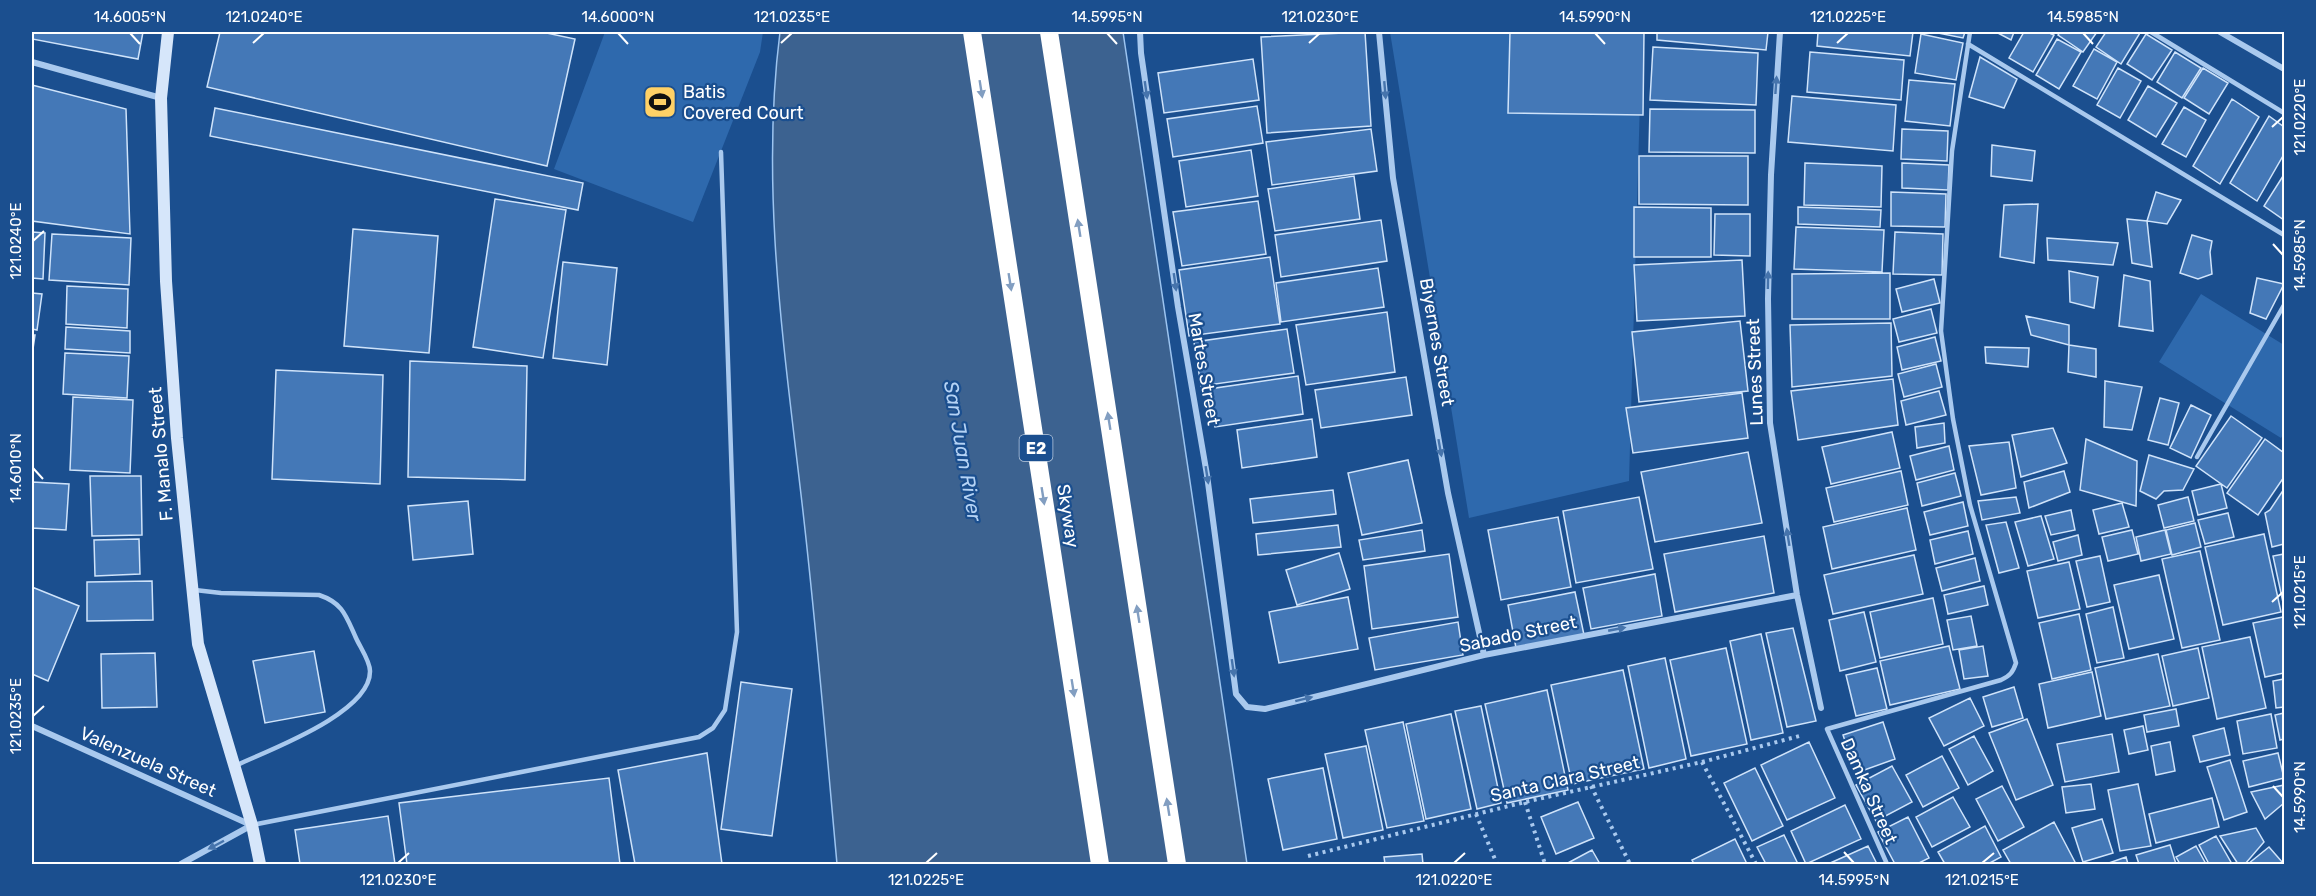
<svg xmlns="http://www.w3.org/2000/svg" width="2316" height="896" font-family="Rubik,sans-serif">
<rect width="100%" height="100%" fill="#1b4f8f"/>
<path fill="#2e69ad" d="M605,32h158l-3,20 -67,170 -139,-53z
M1390,32h252l-13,449 -160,37z
M2201,294l83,51v88l-3,5 -122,-76z"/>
<path fill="#3c6290" stroke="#9cc4f0" stroke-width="1.5" d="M780,32h343l124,832h-410c-11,-120 -21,-241 -35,-361 -18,-156 -42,-315 -22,-471z"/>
<path fill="#4478b7" stroke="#cfe3fa" stroke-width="1.5" d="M32,32h111l-5,27 -106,-20z
M220,32h322l33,7 -28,127 -340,-79z
M1365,32l6,94 -104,7 -6,-96z
M1510,32h134l-1,83 -135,-2z
M1657,32h111l-2,18 -109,-10z
M1818,32h95l-3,24 -93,-10z
M1933,32h32l-2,6z
M1996,32h18l-3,8z
M2024,32h23l7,3 -21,37 -24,-14z
M2060,32h37l-14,20 -25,-17z
M2106,32h31l3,1 -19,31 -25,-17z
M1921,34l42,9 -7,37 -41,-7z
M2146,34l26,16 -20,30 -25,-16z
M2057,39l24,13 -22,37 -23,-14z
M1653,47l105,6 -2,52 -106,-5z
M2094,49l23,13 -20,37 -24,-13z
M1810,52l94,8 -3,40 -94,-8z
M2175,52l26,16 -19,30 -25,-16z
M1980,57l37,22 -13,29 -35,-11z
M1253,59l6,41 -95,13 -6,-40z
M2118,68l23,13 -21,37 -23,-13z
M2203,68l25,15 -19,31 -25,-16z
M1909,80l46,4 -5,42 -45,-5z
M32,85l94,24 4,125 -98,-13z
M2148,86l29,17 -21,34 -28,-17z
M1792,96l104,9 -3,46 -105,-9z
M2232,99l27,18 -39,67 -27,-18z
M1257,106l6,37 -90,14 -6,-38z
M2184,107l22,13 -20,37 -24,-13z
M215,108l368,75 -5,27 -368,-74z
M1650,109l105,1v43l-106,-1z
M2269,116l15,11v27l-27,47 -27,-18z
M1371,129l6,42 -105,14 -6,-43z
M1902,129l46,2 -1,30 -46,-2z
M1992,145l43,6 -3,30 -41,-5z
M1251,150l7,46 -72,11 -7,-46z
M1639,156h109v49l-109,-1z
M1805,163l77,3 -1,41 -77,-2z
M1902,163l47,2 -1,25 -46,-2z
M1354,176l6,43 -85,12 -7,-42z
M2283,176l1,1v43l-20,-14z
M1891,192l55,2 -1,33 -54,-1z
M2156,192l25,8 -14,24 -20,-3z
M495,199l71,11 -23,148 -70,-11z
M1258,201l8,53 -84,12 -9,-54z
M2038,204l-4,59 -34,-6 4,-52z
M1634,207l77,1v49h-77z
M1798,207l83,3 -1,17 -82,-3z
M1715,214h35v42l-36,-1z
M2127,219l20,2 5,46 -20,-4z
M1381,220l6,41 -106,16 -6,-42z
M1796,227l88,3 -2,42 -88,-3z
M353,229l85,7 -9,117 -85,-7z
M32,232l13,1 -2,46 -11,-1z
M1895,232l48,2 -1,41 -49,-1z
M52,234l79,4 -2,47 -80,-5z
M2192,235l20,6 -2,11 2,22 -14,5 -18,-6z
M2047,238l71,5 -5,22 -65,-5z
M1270,257l10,67 -91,12 -10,-66z
M1742,260l3,56 -108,5 -3,-56z
M563,262l54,6 -10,97 -54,-7z
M1378,268l6,39 -103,15 -5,-39z
M2069,271l29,6 -4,31 -24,-6z
M1890,273v46h-98v-45z
M2124,275l26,6 3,50 -34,-5z
M2257,278l27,6 -18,35 -16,-6z
M1934,279l6,24 -38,9 -6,-23z
M67,286l61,3 -1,39 -61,-4z
M32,293l10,1 -5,36 -5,-1z
M1931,309l6,24 -38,9 -6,-23z
M1387,312l8,60 -89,13 -10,-60z
M2026,316l43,9v20l-38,-10z
M1740,321l8,70 -109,11 -7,-70z
M1891,323l1,53 -100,11 -2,-62z
M66,327l64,4v22l-65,-4z
M1287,329l7,44 -93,13 -7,-44z
M32,335h3l-3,21z
M1935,337l6,24 -39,9 -5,-23z
M2069,345l27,4v28l-28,-5z
M1985,347l44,1 -1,19 -42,-4z
M65,353l64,3 -2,42 -64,-4z
M410,361l117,5 -2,114 -117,-3z
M1936,364l6,23 -38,10 -6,-23z
M276,370l107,5 -3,109 -108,-5z
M1298,376l5,38 -88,13 -6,-38z
M1406,377l6,38 -91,13 -6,-38z
M1893,379l5,46 -100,15 -7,-49z
M2105,381l37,6 -10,43 -28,-3z
M1939,391l7,24 -40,10 -5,-24z
M1742,393l6,45 -115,15 -7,-45z
M73,397l60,3 -3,73 -60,-3z
M2160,398l19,5 -11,42 -20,-5z
M2191,405l20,10 -20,43 -21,-10z
M2231,416l31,22 -35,50 -31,-22z
M1312,419l5,38 -75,11 -5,-38z
M1944,423l1,20 -28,5 -2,-21z
M2053,428l14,35 -46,14 -9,-42z
M1892,432l8,36 -69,16 -9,-37z
M2086,439l51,22 -1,45 -56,-16z
M2265,439l19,14v24l-26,38 -31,-22z
M2009,442l7,46 -35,7 -12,-49z
M1949,446l5,24 -38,10 -6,-24z
M1748,452l14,71 -107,19 -14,-70z
M2149,455l45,14 -11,21 -19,1 -8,8 -16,-8z
M1408,460l14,63 -60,12 -14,-62z
M1901,471l7,34 -74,17 -8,-34z
M2064,471l6,21 -41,16 -5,-26z
M1955,473l6,23 -39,10 -5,-23z
M90,476h51l1,59 -50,1z
M32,482l37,2 -3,46 -34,-2z
M2221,484l6,24 -29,7 -6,-24z
M2284,489v55l-12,3 -7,-34 5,-3z
M1333,490l3,24 -83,9 -3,-24z
M1639,497l14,72 -77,14 -13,-72z
M2016,497l4,16 -38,7 -4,-19z
M2188,497l6,24 -30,7 -6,-23z
M468,501l5,53 -60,6 -5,-54z
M1963,502l5,24 -38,9 -6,-23z
M2122,503l7,24 -30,7 -6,-24z
M1907,508l9,42 -84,19 -9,-42z
M2071,510l4,20 -24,5 -6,-19z
M2228,513l6,24 -29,7 -7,-24z
M2041,516l13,43 -26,7 -13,-44z
M1558,517l13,70 -70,13 -13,-70z
M2006,522l13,46 -20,5 -13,-48z
M2195,523l6,24 -29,8 -6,-25z
M1338,525l3,22 -83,8 -2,-21z
M1422,530l3,21 -62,9 -4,-20z
M2132,530l6,24 -30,7 -6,-24z
M2165,530l6,24 -30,7 -5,-24z
M1968,531l5,23 -38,10 -5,-24z
M2264,534l17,78 -58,13 -18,-78z
M2078,535l4,20 -24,6 -5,-19z
M1764,536l10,57 -99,19 -11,-58z
M139,539l1,35 -45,2 -1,-36z
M2200,551l20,89 -38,8 -20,-89z
M1339,553l11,36 -53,16 -11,-35z
M1449,554l9,63 -86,12 -8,-63z
M2284,554v53l-11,-51z
M1914,555l9,39 -90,20 -9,-39z
M2100,556l10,46 -23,5 -11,-46z
M1975,558l5,23 -38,10 -6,-23z
M2069,562l11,47 -42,9 -11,-47z
M1655,574l7,42 -71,13 -8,-41z
M2159,575l15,64 -45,10 -15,-64z
M152,581l1,39 -66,1v-39z
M1984,586l4,19 -40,9 -4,-19z
M32,587l47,19 -31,75 -16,-7z
M1575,592l9,43 -68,13 -8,-43z
M1348,597l10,52 -79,14 -10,-51z
M1933,598l10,46 -63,14 -10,-46z
M2113,607l11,51 -27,5 -11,-49z
M1864,612l12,50 -36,9 -11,-51z
M2079,614l12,56 -39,9 -13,-56z
M1971,616l6,30 -24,4 -6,-30z
M2283,617l1,56 -19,4 -12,-54z
M1458,622l5,33 -88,15 -6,-32z
M1793,628l23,93 -29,6 -21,-94z
M1761,634l22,99 -32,7 -21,-99z
M2250,637l16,71 -49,11 -15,-72z
M1949,646l11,43 -70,16 -10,-44z
M1983,646l5,30 -24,3 -5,-29z
M1726,648l21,96 -56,12 -21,-96z
M2198,648l11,50 -36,8 -11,-50z
M314,651l11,61 -60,11 -12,-62z
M155,653l2,54 -55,1 -1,-54z
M2158,654l12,52 -64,13 -11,-51z
M1665,658l21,101 -37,9 -21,-102z
M1877,668l10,41 -31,7 -10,-41z
M1623,670l21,99 -72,15 -21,-99z
M2092,672l9,44 -53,12 -9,-44z
M2284,679v28l-8,1 -3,-27z
M741,682l51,7 -20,147 -51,-7z
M2014,687l9,31 -31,9 -9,-30z
M1547,690l21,100 -61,13 -22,-99z
M1970,698l14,28 -40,20 -15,-28z
M1481,706l20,97 -24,6 -22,-98z
M2176,709l3,17 -32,6 -3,-17z
M2284,713v26l-4,1 -5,-25z
M1451,714l20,95 -45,10 -20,-95z
M2271,714l6,34 -34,6 -6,-33z
M2027,719l26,66 -37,15 -27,-67z
M1403,722l21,99 -37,7 -22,-98z
M1883,722l12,37 -39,14 -13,-38z
M2143,726l5,24 -19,4 -5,-24z
M2224,728l6,27 -30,7 -7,-26z
M2112,734l7,38 -54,10 -8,-38z
M1974,736l19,35 -25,14 -19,-36z
M1809,742l26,56 -48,22 -26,-55z
M2170,742l5,29 -19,4 -5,-29z
M1366,746l17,84 -40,8 -18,-84z
M707,753l15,111h-87l-17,-94z
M2278,753l6,25 -35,9 -6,-26z
M1942,756l17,32 -36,19 -17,-32z
M2230,760l17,52 -23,8 -17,-53z
M1892,766l20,36 -36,19 -20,-36z
M1323,768l14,71 -54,11 -15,-71z
M1755,768l28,58 -31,15 -28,-58z
M609,778l11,86h-213l-8,-61z
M2091,784l4,25 -29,4 -4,-26z
M2138,784l13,62 -31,5 -12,-61z
M2284,785v18l-19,16 -14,-27z
M2002,786l22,41 -26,14 -22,-42z
M1953,797l17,30 -38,20 -16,-30z
M2212,798l7,29 -63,16 -7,-29z
M1578,802l16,36 -38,16 -15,-37z
M1845,805l16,34 -55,25 -15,-33z
M388,816l7,48h-95l-5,-34z
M1908,817l21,41 -12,6h-22l-17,-32z
M2102,819l11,34 -30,9 -11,-34z
M2054,822l22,42h-65l-8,-14z
M1985,826l16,31 -13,7h-43l-7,-12z
M2256,828l8,14 -19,22h-7l-18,-28z
M1784,835l14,29h-32l-9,-17z
M2216,836l16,28h-23l-10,-19z
M1735,839l12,25h-53l-2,-4z
M2170,845l6,19h-37l-3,-9z
M1868,846l9,18h-49z
M2196,846l10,18h-26l-4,-7z
M2269,847l14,16 -2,1h-33z
M1592,850l8,14h-34z
M1422,854l1,10h-38l-1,-7z
M2126,857l2,7h-22z"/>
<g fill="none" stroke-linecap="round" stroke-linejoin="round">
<path stroke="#a9c9ee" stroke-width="4" stroke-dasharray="3 4.5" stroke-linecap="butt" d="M1702,762l54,102
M1591,786l39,78
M1525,802l20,62
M1476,814l21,50
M1308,856l217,-54 177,-40 101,-27"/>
<path stroke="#a9c9ee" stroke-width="4.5" d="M2151,32l133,81
M1968,44l316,191
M2197,457l87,-152
M195,590l26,3 98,2c24,8 27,21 37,43 4,9 14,23 14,33 1,42 -101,79 -133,94
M252,825l447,-88 14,-9 12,-18 12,-78 -16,-480
M1887,864l-60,-135 174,-49c9,-4 12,-8 15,-17l-46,-158 -17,-86 -12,-88 11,-180 18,-119"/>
<path stroke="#a9c9ee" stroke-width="6" d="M1140,32l1,21 37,254 29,168 29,219 11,13 18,2 219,-54 313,-60
M1379,32l14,146 55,315 36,162
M1780,32l-9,143 -3,124 2,124 27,172 24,113
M2220,32l64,37
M32,62l129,36
M32,726l219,99
M181,864l71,-39"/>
<path stroke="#d6e6fa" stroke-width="12" d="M168,32l-7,66 5,183 11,157 21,206 54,181 8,39"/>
<path stroke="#fff" stroke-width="18" d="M972,32l128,832
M1049,32l128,832"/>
</g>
<defs><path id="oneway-solid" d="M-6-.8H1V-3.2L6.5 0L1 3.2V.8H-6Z" transform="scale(1.5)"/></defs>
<g fill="#4674ac">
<use href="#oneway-solid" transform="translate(1776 85) rotate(-86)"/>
<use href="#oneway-solid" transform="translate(1146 90) rotate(82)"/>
<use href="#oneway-solid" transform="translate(1385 90) rotate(85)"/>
<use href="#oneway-solid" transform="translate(1768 280) rotate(-89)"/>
<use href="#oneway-solid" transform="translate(1175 282) rotate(82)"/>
<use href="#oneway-solid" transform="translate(1440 448) rotate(80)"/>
<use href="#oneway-solid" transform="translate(1207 475) rotate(81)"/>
<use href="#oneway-solid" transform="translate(1788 537) rotate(-99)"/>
<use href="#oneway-solid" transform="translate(1617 629) rotate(-11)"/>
<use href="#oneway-solid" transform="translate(1233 668) rotate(82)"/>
<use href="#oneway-solid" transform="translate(1304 699) rotate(-14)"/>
<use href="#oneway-solid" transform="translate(216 845) rotate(152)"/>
</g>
<g fill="#829ec1">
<use href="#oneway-solid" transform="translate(981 89) rotate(81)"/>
<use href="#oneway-solid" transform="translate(1079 228) rotate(-99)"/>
<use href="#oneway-solid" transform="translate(1010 282) rotate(81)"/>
<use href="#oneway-solid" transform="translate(1109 421) rotate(-99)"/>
<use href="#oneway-solid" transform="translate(1043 496) rotate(81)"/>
<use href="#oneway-solid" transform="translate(1138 614) rotate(-99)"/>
<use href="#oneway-solid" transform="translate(1073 688) rotate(81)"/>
<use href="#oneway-solid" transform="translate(1168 807) rotate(-99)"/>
</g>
<path fill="none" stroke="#fff" stroke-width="2" d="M130,33l10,11M618,33l10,11M1107,33l10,11M1595,33l10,11M2083,33l10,11M253,43l11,-10M781,43l11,-10M1309,43l11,-10M1837,43l11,-10M2272,127l11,-10M33,241l11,-10M2273,244l10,11M33,468l10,11M2272,602l11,-10M33,716l11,-10M2273,786l10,11M1844,852l10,11M398,863l11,-10M926,863l11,-10M1454,863l11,-10M1982,863l12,-10"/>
<defs>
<symbol id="stadium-square" viewBox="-11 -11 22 22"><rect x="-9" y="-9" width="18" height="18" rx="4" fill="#ffd166" stroke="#1b4f8f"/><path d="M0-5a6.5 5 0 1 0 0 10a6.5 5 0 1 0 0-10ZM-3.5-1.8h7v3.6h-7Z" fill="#111"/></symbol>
</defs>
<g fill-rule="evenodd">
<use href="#stadium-square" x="641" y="83" width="38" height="38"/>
</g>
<g text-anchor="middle" stroke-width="4.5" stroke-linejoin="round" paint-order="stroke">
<rect fill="#1b4f8f" stroke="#bbcadd" stroke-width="1.5" x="1019.5" y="435" width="33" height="26" rx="4.5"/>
<g font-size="16" font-weight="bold" fill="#fff">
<text x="1036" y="454">E2</text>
</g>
<g font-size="18" fill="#fff" stroke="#1b4f8f" text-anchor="start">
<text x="683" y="98">Batis<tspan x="683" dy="21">Covered Court</tspan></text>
</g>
<g font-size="18" fill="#fff" stroke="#1b4f8f">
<text transform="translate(1437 342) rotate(80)" y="6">Biyernes Street</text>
<text transform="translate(1204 369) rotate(80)" y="6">Martes Street</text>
<text transform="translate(1755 372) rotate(-92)" y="6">Lunes Street</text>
<text transform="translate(161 454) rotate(-95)" y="6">F. Manalo Street</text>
<text transform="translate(1068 516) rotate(81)" y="6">Skyway</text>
<text transform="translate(1518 634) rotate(-12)" y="6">Sabado Street</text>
<text transform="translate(148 762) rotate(24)" y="6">Valenzuela Street</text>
<text transform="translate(1565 779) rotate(-13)" y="6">Santa Clara Street</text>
<text transform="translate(1869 791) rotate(66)" y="6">Damka Street</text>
</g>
<g font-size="20" font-style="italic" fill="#b5d3f5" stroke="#1b4f8f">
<text transform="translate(963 451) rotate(80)" y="7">San Juan River</text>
</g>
</g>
<rect width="2316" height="896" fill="none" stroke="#1b4f8f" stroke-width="66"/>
<rect x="33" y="33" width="2250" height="830" fill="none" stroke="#fff" stroke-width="2"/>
<g font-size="15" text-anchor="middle" fill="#fff">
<text x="130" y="22">14.6005°N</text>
<text x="264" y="22">121.0240°E</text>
<text x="618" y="22">14.6000°N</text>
<text x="792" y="22">121.0235°E</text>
<text x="1107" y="22">14.5995°N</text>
<text x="1320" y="22">121.0230°E</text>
<text x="1595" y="22">14.5990°N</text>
<text x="1848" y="22">121.0225°E</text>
<text x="2083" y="22">14.5985°N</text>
<text transform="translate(2300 117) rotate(-90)" y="5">121.0220°E</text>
<text transform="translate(16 241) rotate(-90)" y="5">121.0240°E</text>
<text transform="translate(2300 255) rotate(-90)" y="5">14.5985°N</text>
<text transform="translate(16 468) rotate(-90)" y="5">14.6010°N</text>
<text transform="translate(2300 592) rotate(-90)" y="5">121.0215°E</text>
<text transform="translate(16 716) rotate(-90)" y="5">121.0235°E</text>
<text transform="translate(2300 797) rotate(-90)" y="5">14.5990°N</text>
<text x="398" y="885">121.0230°E</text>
<text x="926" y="885">121.0225°E</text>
<text x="1454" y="885">121.0220°E</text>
<text x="1854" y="885">14.5995°N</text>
<text x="1982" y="885">121.0215°E</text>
</g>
</svg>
